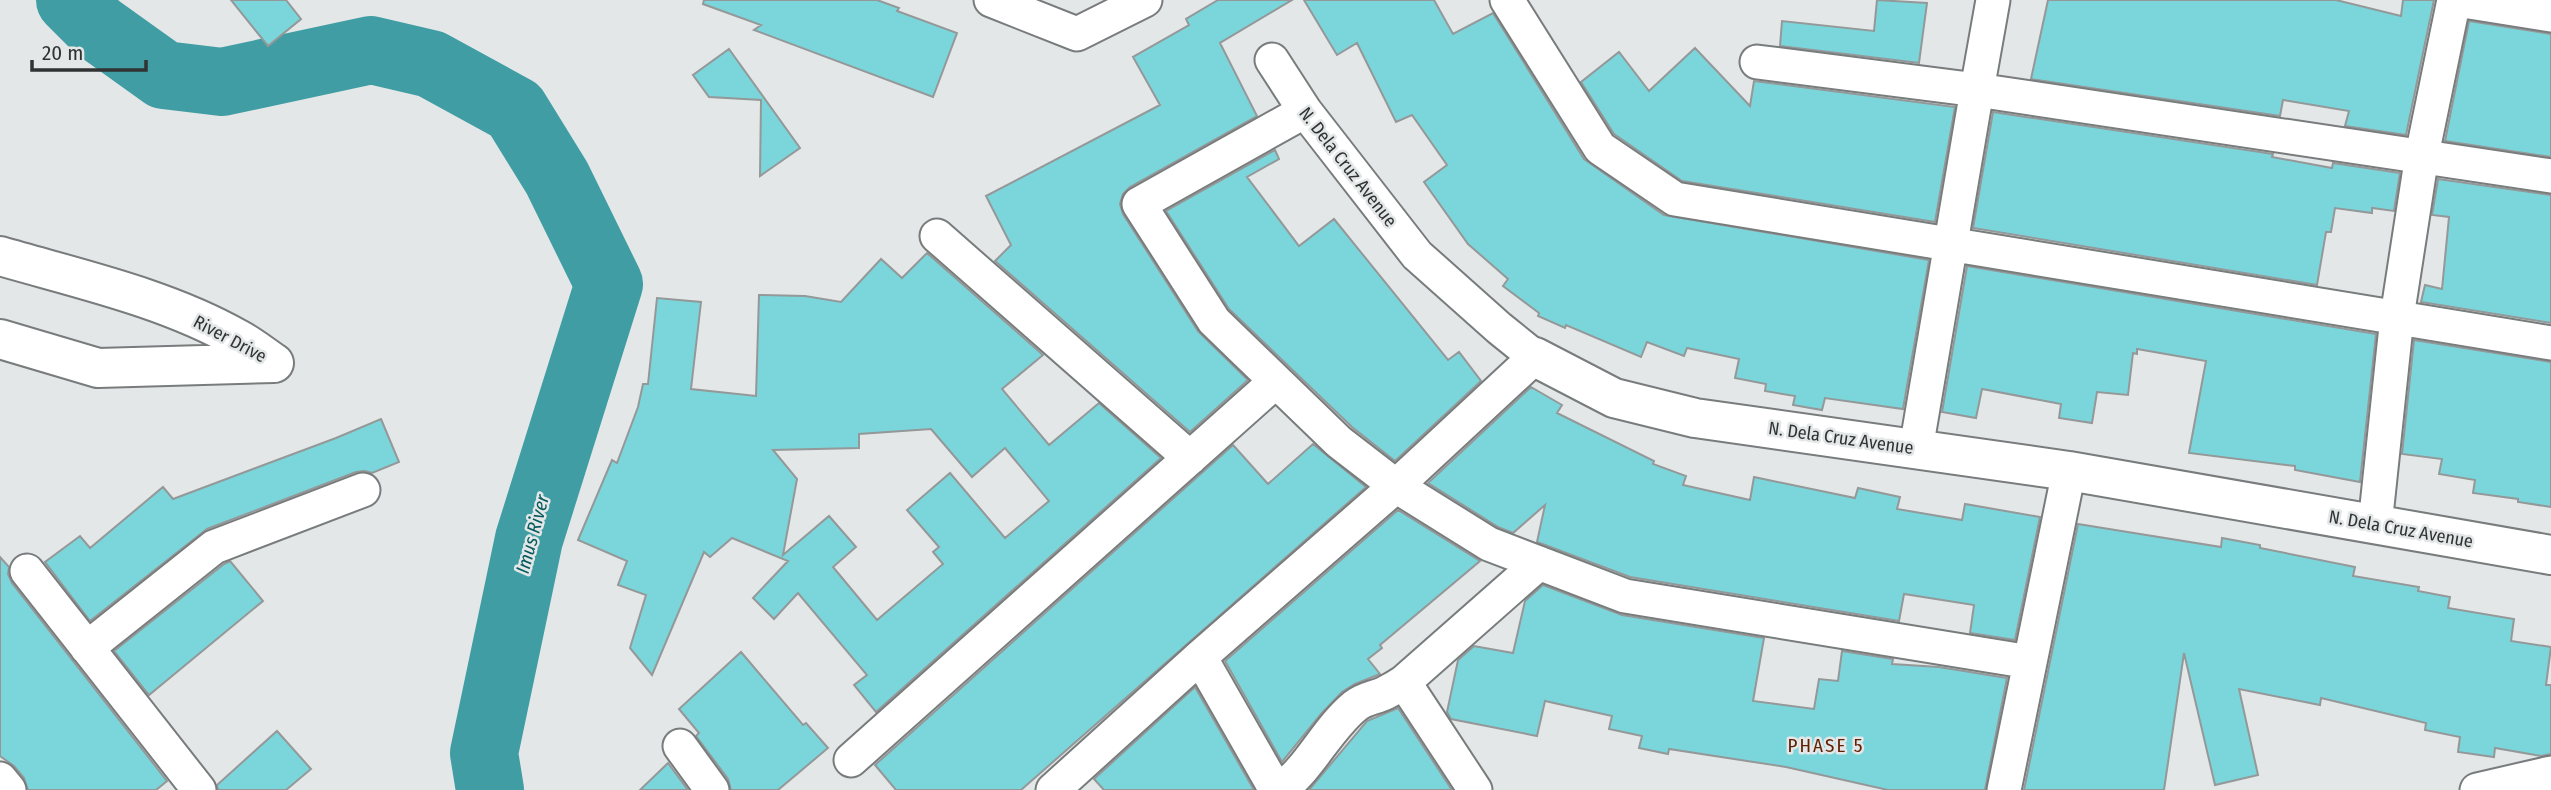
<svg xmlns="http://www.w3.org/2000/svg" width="2551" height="790" font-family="'Fira Sans Condensed',sans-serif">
<rect width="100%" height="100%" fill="#e3e7e7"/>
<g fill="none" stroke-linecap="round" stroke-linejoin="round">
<path stroke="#3f9da3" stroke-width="68" d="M70,0l27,27 67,48 58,7 149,-32 60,14 84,46 42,68 52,106 -80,255 -45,214 6,37"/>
</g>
<path fill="#7bd6dc" stroke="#949898" stroke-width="2" fill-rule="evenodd" d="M231,0h55l15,19 -33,27z
M704,0h173l22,8 -2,3 60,22 -24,64 -179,-67 7,-5 -58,-21z
M1218,0h74l-72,43 37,73 -127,71 -7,7 -3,10 3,10 75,117 50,49 -58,52 -195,-171 16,-16 -25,-49 174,-91 -27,-48 56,-32 -3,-6z
M1304,0h130l19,34 40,-21 91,146 80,56 265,45 -26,149 -78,-11 -3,12 -29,-5 2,-9 -30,-5 1,-7 -31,-6 4,-19 -52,-11 -3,8 -37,-14 -6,15 -75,-32 -1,3 -27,-12 1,-3 -36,-27 5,-7 -40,-35 -44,-62 23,-17 -35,-50 -16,7 -39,-79 -20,12z
M1877,0l50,3 -8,60 -139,-17 2,-25 92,10z
M2048,0h288l65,16 2,-16h31l-28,135 -61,-9 4,-15 -66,-11 -3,16 -249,-37z
M2469,21l82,13v123l-106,-16z
M1695,48l55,58 4,-25 201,26 -20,115 -253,-41 -68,-47 -33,-52 38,-30 30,39z
M729,49l71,99 -40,28 1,-76 -52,-3 -16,-22z
M1993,112l280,42 -1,3 60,11 1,-5 67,10 -6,38 -22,-3v5l-37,-5 -4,24h-5l-9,53 -344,-57z
M1275,150l4,9 -32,18 52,69 35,-27 114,141 11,-8 22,29 -86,80 -43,-34 -123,-118 -63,-98z
M2438,179l113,16v128l-130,-21 4,-17 17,4 7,-72 -17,-2z
M927,253l116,102 -41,34 47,56 50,-42 62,55 -285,254 -22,-27 13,-10 -69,-82 -24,26 -21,-21 35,-37 -56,-23 -22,19 -6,-5 -52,123 -22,-27 16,-53 -28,-10 9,-24 -49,-21 34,-80 5,3 21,-56 5,-23h5l9,-86 44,4 -10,87 65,7 3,-101 46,1 36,6 40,-43 21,19zM931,429l41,48 33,-29 44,53 -44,37 -55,-65 -43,37 32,37 -6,5 10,12 -66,56 -44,-53 23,-20 -27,-31 -46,39 14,-76 -24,-29 86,-2v-14z
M1967,266l409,68 -16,148 -65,-12v-4l-106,-13 17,-92 -69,-12v5l-4,-1 -5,42 -31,-3 -5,31 -33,-5 2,-14 -79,-15 -6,29 -34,-6z
M2414,340l137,22v145l-33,-5v-3l-45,-6 2,-13 -36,-6 3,-15 -40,-5z
M1531,387l31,18 -5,8 97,48 -1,3 33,12 -3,9 67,15 4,-23 101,21 3,-10 42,9 -3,12 65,11 3,-16 75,13 -25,123 -45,-7 4,-28 -70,-11 -5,27 -269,-44 -93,-35 8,-37 -32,28 -15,-6 -70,-44z
M381,419l18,43 -27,11 -7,-2 -9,1 -149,57 -117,92 -45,-59 35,-26 10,12 73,-61 10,12 163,-61z
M1313,444l53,43 -345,303h-125l-21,-25 358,-320 35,39z
M1398,510l82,51 -100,84 2,3 -14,11 12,15 -25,10 -13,8 -21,22 -39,48 -57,-101z
M2078,524l143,23 1,-9 38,7v3l95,19 -2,9 66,11 -1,4 32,6 -2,11 66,11 -3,22 40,6 -5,38h5v69l-10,2 -46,-8 -1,9 -36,-5 2,-15 -35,-7 1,-7 -105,-25 -1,7 -81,-16 19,86 -43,10 -31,-132 -20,137h-140z
M0,557l9,10 -1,7 4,9 155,198 -11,9h-128l-4,-12 -10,-12 -14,-10z
M230,561l33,40 -114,94 -35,-44 110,-87z
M1543,585l79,30 142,23 -11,63 61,8 5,-30 19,2 4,-30 51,8 -1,5 47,3 68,11 -22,112h-97l-102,-23 -117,-18 -1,5 -29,-6 3,-12 -33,-7 3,-13 -67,-15 -8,35 -86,-17 -4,-7 11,-52 16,-14 39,7 12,-52z
M741,652l62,73 3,-2 22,25 -50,42h-47l-3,-11 -32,-43 3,-3 -20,-24z
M1195,687l59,103h-150l-10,-11z
M1398,708l54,82h-143l58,-69z
M277,731l34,38 -25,21h-68l-1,-5z
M668,763l20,27h-48z"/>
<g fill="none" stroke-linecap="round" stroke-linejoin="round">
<defs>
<path id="street" d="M991,0l86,34 68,-34
M1507,0l93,148 75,51 876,144
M2457,0l94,15
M1757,62l220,28 16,-90
M1305,111l-166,93 75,117 125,121 57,44 93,58 136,52 405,66
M937,236l253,222
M1916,449l61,-359 574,86
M2375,525l22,-208 25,-162 32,-155
M27,571l172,219
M87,648l127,-101 149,-57
M1200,657l76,133
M1404,682l71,108
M680,746l32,44
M851,760l425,-379
M0,779l9,11
M1053,790l147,-133 196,-171 139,-129 -36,-29 -82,-73 -112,-144 -33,-51
M1280,790c31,-23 45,-59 75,-84 10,-8 20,-8 30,-13 6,-3 13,-7 19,-11l135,-119
M2004,790l65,-319
M2477,790l74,-17"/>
<path id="secondary" d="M0,256c79,23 166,42 238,83 13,7 24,16 36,24
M0,339l98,29 176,-5
M1535,357l79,41 81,20 374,53 482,84"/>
</defs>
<use href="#street" stroke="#787c7c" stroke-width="37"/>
<use href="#secondary" stroke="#787c7c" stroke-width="42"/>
<use href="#street" stroke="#fff" stroke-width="33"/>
<use href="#secondary" stroke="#fff" stroke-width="38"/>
</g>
<g text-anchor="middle" stroke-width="5" stroke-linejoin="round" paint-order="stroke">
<g font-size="18" fill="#313333" stroke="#e3e7e7">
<text transform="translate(1348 167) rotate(52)" y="6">N. Dela Cruz Avenue</text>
<text transform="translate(230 339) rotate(28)" y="6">River Drive</text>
<text transform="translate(1841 438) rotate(8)" y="6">N. Dela Cruz Avenue</text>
<text transform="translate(2401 529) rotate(10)" y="6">N. Dela Cruz Avenue</text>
</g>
<g font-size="19" font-style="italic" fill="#065a5e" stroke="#e3e7e7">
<text transform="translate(532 534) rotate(-75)" y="7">Imus River</text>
</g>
<g font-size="19" letter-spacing="2" fill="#602003" stroke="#e3e7e7">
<text x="1826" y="752">PHASE 5</text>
</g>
</g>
<path d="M32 60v10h114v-10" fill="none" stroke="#313333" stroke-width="3.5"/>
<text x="42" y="60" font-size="21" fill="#313333" stroke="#e3e7e7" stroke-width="5" paint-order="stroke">20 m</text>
</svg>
